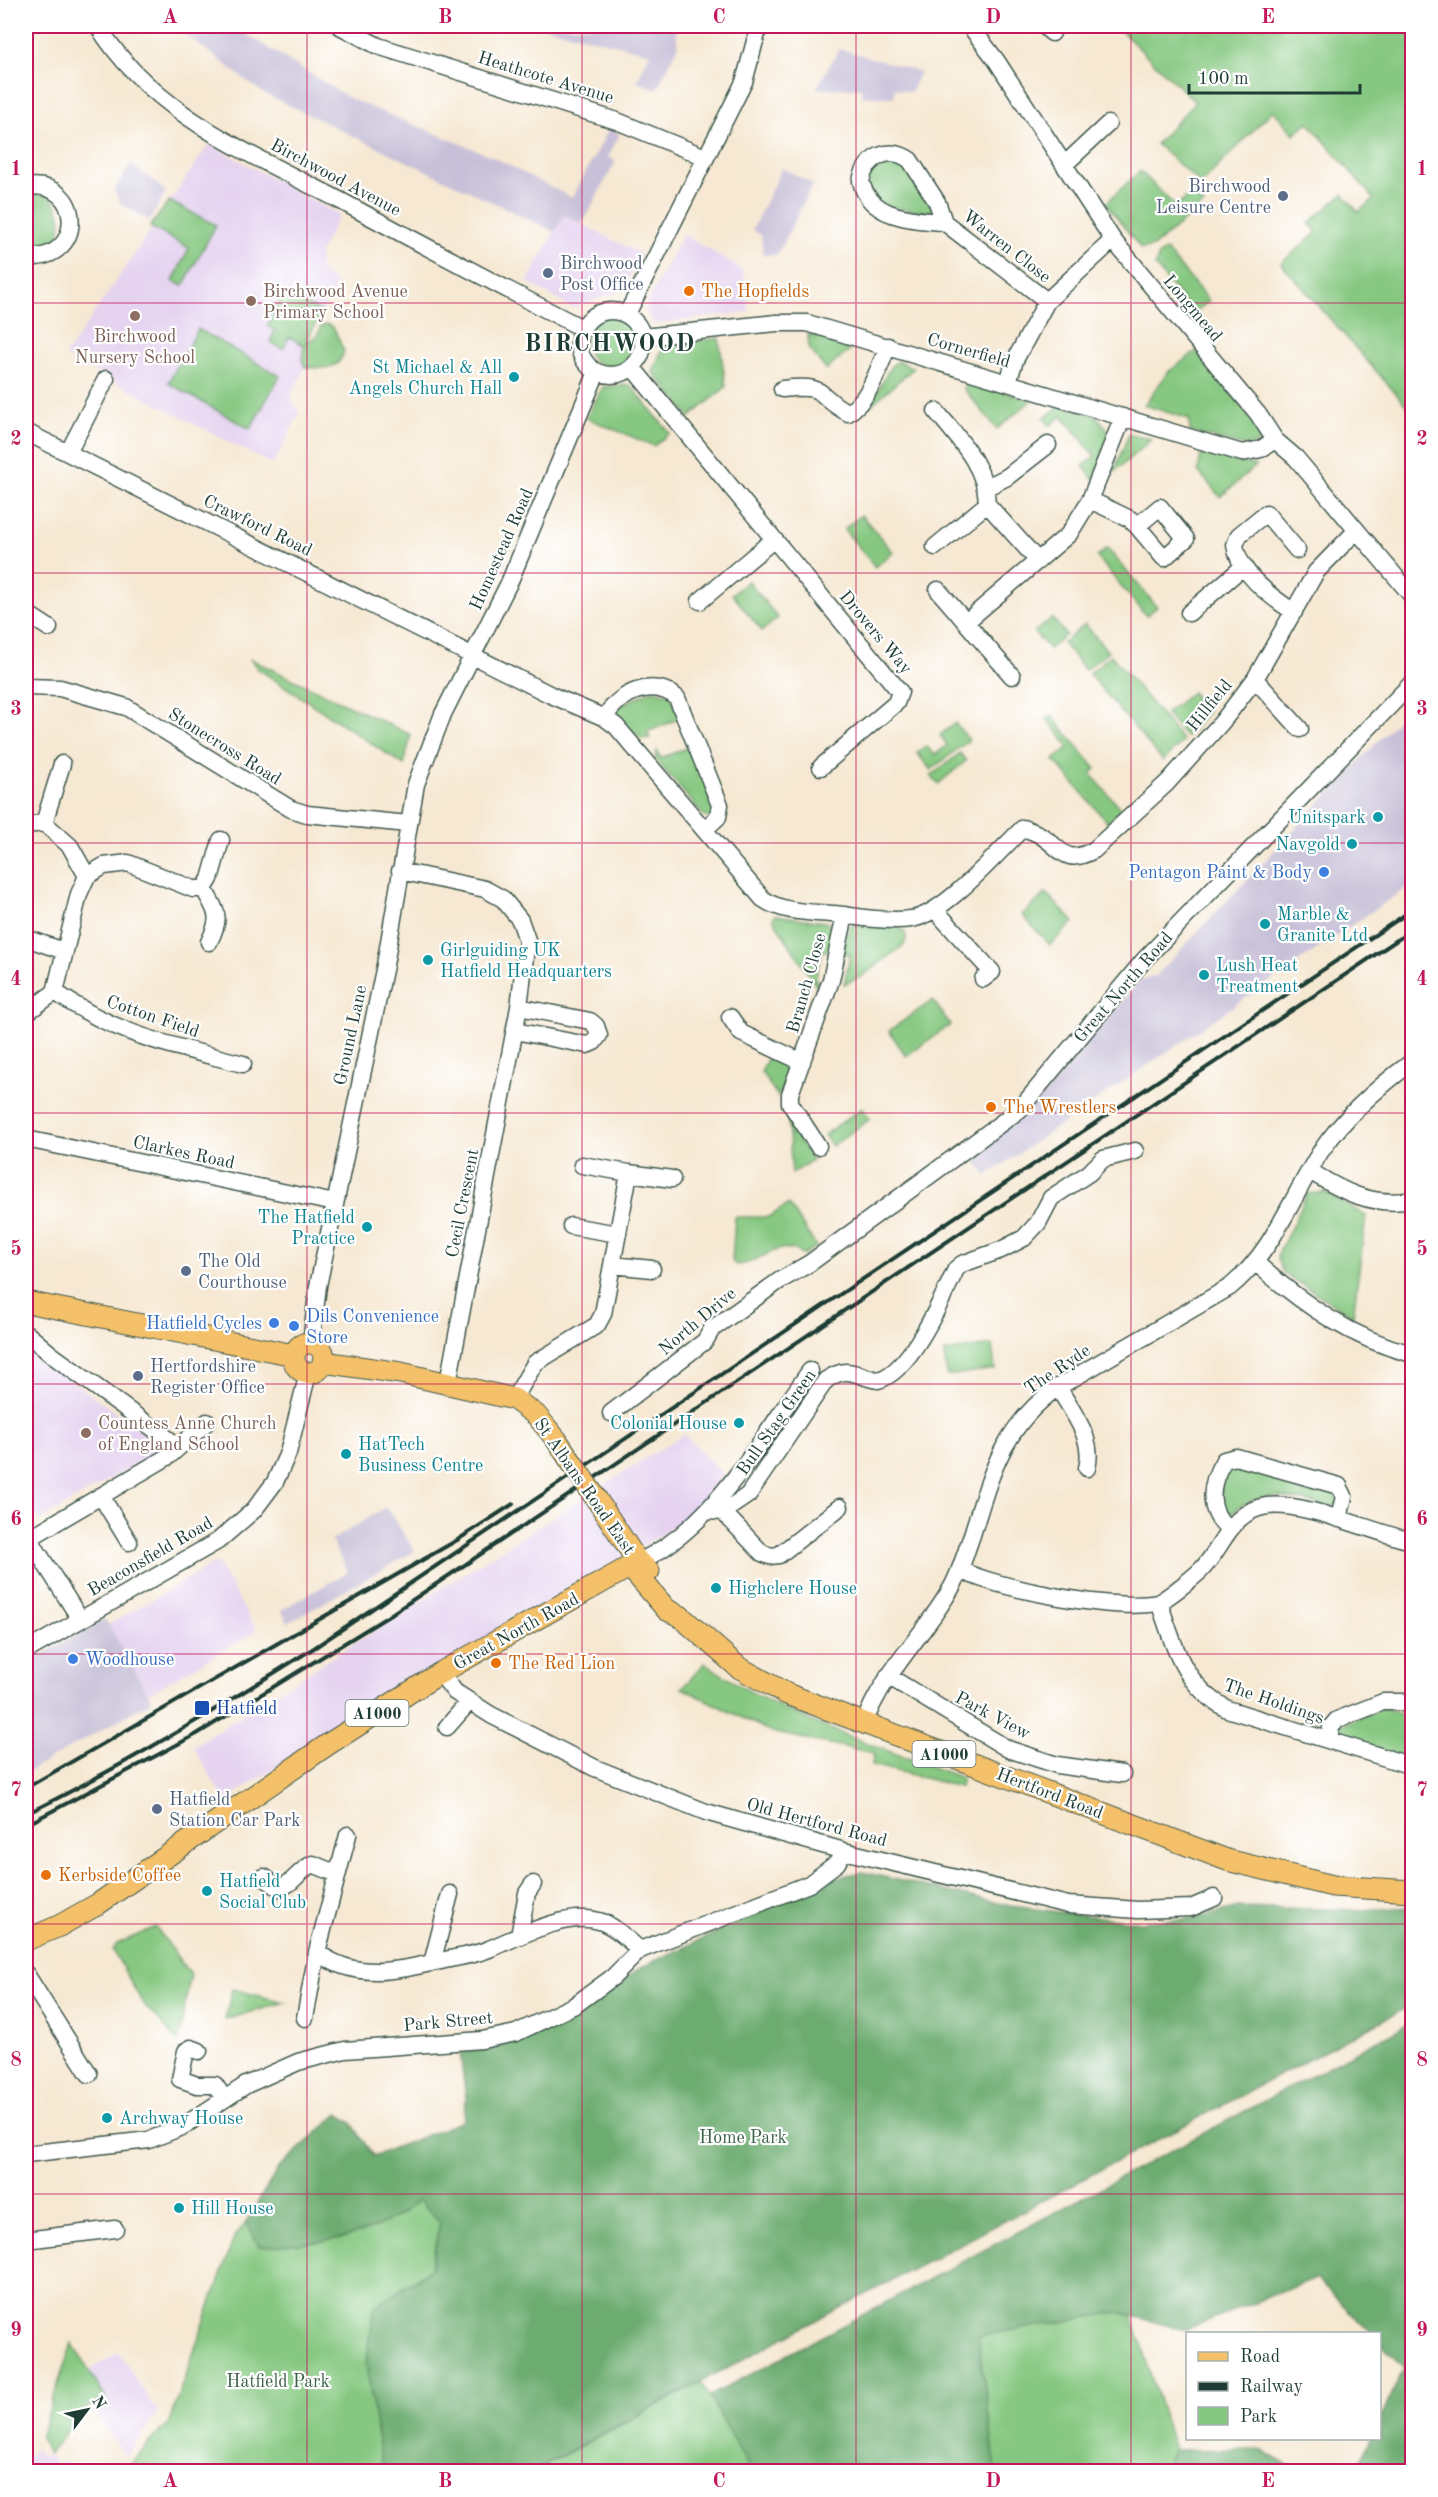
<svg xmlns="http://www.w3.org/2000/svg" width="1438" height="2497" font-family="'Old Standard TT',serif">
<rect width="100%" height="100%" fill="#fff"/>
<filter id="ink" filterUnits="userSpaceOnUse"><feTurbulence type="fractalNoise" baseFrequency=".0167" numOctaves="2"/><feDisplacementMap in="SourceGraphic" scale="12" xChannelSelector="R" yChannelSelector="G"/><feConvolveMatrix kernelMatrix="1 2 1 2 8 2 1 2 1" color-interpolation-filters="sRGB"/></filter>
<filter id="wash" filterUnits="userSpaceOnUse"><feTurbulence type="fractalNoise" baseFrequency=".008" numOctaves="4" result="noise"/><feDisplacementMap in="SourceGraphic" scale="24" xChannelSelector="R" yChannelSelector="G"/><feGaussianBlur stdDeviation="1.35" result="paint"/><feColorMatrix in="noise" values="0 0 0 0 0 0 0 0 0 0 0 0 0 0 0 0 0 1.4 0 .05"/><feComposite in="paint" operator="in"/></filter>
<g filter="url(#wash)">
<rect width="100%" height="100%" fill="#f6e8d2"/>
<path fill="#e5d3f0" d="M209,144l131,71 -21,39 2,19 16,10 -33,62 -2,15 3,7 -14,29 8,18 -26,51 -208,-109z
M564,215l77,39 -18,36 -51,18 -45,-26z
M683,234l60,36 6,42 -96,12 -9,-16z
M26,1342l30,28 103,73v8l-121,70 -12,-21z
M684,1434l40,41 -33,42 -467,283 -31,-54z
M217,1562l40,69 -109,63 -40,-69z
M118,2352l40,60 -32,45 -35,-51 14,-9 -16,-26z
M35,2448l8,10 6,-4 8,12 7,-5 7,10h-45v-11z"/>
<path fill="#c7c0d8" d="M174,26h59l118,73 140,57 81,42 37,-69 11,5 -12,23 8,4 -34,63 -18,-9 -9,17 -292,-139z
M539,26h136l3,21 -22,43 -19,-9 13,-28z
M839,49l9,2 72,21 -9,20 -16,-3 -1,8h-32l-1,-9 -45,1z
M131,164l35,27 -16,30 -29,-17 -7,-14z
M782,168l31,16 -36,71h-14l-2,-20 -9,-5z
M1412,705v179l-426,292 -15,-23 73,-60 96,-113 16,-4z
M386,1507l29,44 -127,72 -7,-13 67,-38 -17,-31z
M105,1619l47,82 -126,72v-109z"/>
<path fill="#86c881" stroke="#52825a" stroke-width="1.5" d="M1121,26h291v386l-131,-149 36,-31 -8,-9 34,-29 15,18 16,-13 -66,-77 -14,12 -21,-24 -72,74 -45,-40 39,-42 -77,-74z
M883,159l21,2 29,48 -4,4 -48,-7 -14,-15 2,-20z
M1140,171l36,36 17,-15 11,12 -51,43 -12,2 -35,-46z
M26,193l23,2c11,14 15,25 9,43l-17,12h-15z
M169,201l47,24 -33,61 -10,-5 16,-33 -39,-21z
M1166,250l43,51 -15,12 -39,-47 4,-11z
M284,292l38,20 -17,32 13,-10 3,-8 6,-2 6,3 11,24c-5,21 -21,17 -39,16l-3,-7 2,-15 -15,-8 -6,12 -13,-7 5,-12 -8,-4z
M586 342a25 25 0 1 1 50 0a25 25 0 1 1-50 0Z
M198,329l82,47 -30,53 -82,-46z
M808,334l25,7 3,4 15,4 -25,21 -17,-22z
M719,338l7,49 -36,30 -37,-45 10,-26z
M1197,351l65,80 -3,11 -10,5 -59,-15 -1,-13 -45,-14 24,-33z
M898,361l16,7 -44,38 21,-40z
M969,382l63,18 -35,29 -34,-41z
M630,385l40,48 -16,13 -68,-28 17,-31z
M1061,405l34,10 16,18 -17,47 -11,-14 12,-10 -33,-40 -12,10 -6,-8z
M1129,434l23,5 -39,34z
M1201,453l55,13 -36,31 -22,-26z
M861,515l32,37 -18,15 -31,-38z
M1107,548l50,59 -11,9 -49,-59z
M748,581l30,37 -16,13 -30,-37z
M1052,618l14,17 -17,14 -15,-17z
M1085,624l23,28 -23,18 -22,-27z
M1111,655l72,86 -20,20 -74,-87z
M250,659l161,76 -7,30 -146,-96z
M652,690l18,4 10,24 -33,14 3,6 -8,1 -25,-20 -2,-11z
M1192,692l16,19 -22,26 -20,-24z
M1052,716l44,53 -5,5 30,35 -13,14 -54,-63 15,-13 -22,-28z
M955,723l14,17 -38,30 -14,-17 9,-7 9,9 12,-10 -7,-10z
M691,746l27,63 -8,9 -5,-1 -50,-58 2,-8 4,7z
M960,753l6,8 -28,23 -7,-8z
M1046,893l28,29 -24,23 -28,-30z
M775,915l51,7 7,6 -2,22 -9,1 -7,30 6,1 1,8 -4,-1 -45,-70z
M855,924c16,1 61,-5 49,21l-43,32 -17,7 6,-29 -9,-3 9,-25z
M933,1000l17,25 -44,31 -17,-25z
M771,1051l22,10 -15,36 -17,-25z
M787,1108l10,14 -7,5 22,33 -20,14z
M862,1108l8,11 -38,27 -8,-11z
M1325,1192l41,24 -13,100 -70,-43 -6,-16 30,-63z
M789,1204l27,42 -13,9c-26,-19 -40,9 -67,10l-4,-4 3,-44h34z
M992,1345l3,24 -48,7 -3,-24z
M1230,1462l108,30 -1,12 -4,3c-40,-7 -68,-22 -103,7l-12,-5 4,-35z
M705,1663c78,55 169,82 257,115l-2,9 -88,-22 2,-12 -103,-21 -89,-44z
M1380,1709c34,4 32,15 32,45l-4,4 -70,-19 -2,-12z
M156,1927l35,49c-6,21 -7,43 -13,66l-36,-40 -29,-52 4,-6z
M232,1989l53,13 -60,18z
M419,2200l21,22 -10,47 -55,39 -9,56 17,107 -260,1 46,-50 65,-184 12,-16 13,24c60,-3 112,-5 160,-46z
M1118,2312l14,3 42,135 -11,21h-167l-18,-135z
M72,2343l33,54 -21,13 -35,44 -9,-16z
M701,2382l50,89 -219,1z"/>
<path fill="#6cac6f" stroke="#467452" stroke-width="1.5" d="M862,1872l149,34 130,16 54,-4 44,-11 123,3 50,-3v98l-880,466h-149l-17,-107 9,-57 56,-38 9,-47 -21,-22c-48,41 -100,43 -160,46l-13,-24 33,-55 59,-53 14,9 21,33 90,-35 3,-22 -6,-46 51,-11 79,-38 52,-37 190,-89z
M1412,2022v449h-56l15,-32 9,-1v-18l24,-52 -24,-25v-9l-9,-1 -55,-55 -132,52 -66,-18 -140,24 18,135h-245l-41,-75z
M1259,2449l42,22h-138l11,-21z"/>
</g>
<g filter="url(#ink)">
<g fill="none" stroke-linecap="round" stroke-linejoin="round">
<defs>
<path id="minor" d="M98,26c55,89 154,128 243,175 80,43 160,86 241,127
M340,26l38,20 239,75 88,36
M970,26l26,34 117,180 145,174 17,26 21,18 116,138
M1044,26l8,7
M1064,165l44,-41
M26,187c57,-10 62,75 0,70
M944,222l-7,-20 -27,-42c-21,-15 -44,-3 -49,21 8,37 51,39 83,41l103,79
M579 343a32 32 0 1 1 64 0a32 32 0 1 1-64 0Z
M627,314l117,-232 15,-56
M643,337l133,-14h31l435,130 19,-4 14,-9
M632,367l268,325 -4,11 -75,64
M1008,382l7,-22 32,-59 66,-61
M782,389c48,-5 31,5 66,24 22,-14 30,-44 40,-67
M936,411c22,27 51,56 51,93l51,57
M26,432l525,263 54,23 11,8 147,173c20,14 47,13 71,15 24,3 53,8 77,5 32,-3 88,-68 112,-91 5,2 12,4 17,7 23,14 24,31 54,15l73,-67 55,-61 33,-43 61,-107 40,-41
M68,453l38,-74
M987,487l20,-10 41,-32
M1090,500l40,19 7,7
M1160,507l26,32 -22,19 -27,-32z
M935,547l52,-43
M938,590l74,86
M700,601l73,-61
M1294,612c-22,-14 -55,-39 -59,-67l4,-10 27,-22 31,37
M26,613l23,15
M1189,613l55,-47
M966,622l103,-88 21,-34 33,-83
M1255,679l45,50
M26,687l34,1 66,19 165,102 16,5 101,10
M605,718c12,-25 49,-41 72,-20l43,107 -2,12 -13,12
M44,823l18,-59
M26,825l18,-2 26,23 17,30
M400,871l85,18 18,10 17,21 7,20 -8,67 -71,376
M204,889l6,-10 11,-39
M936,911l56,61 -9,7
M26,938l38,13
M55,992c63,44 115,53 188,72
M26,1013l29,-21 24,-98 8,-18 17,-10 24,-3 65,26h11c13,24 18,27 5,53
M730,1017l11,16 61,29
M515,1031l72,14 7,-3 5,-7 -3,-9 -6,-5 -71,-14
M26,1139l309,64
M818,1146l-28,-43v-9l41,-114 14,-65
M582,1165l47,8
M1310,1171c33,21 62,36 102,29
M571,1226l47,8
M1255,1262c46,41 97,77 157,92
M612,1265l40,4
M26,1333l26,22 127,92
M311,1343l7,-57 67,-321 31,-181 27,-70 66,-131 88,-211
M1058,1387c14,25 37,52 29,81
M514,1399l21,-36 62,-38 6,-11 26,-141 43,6
M611,1413l94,-72 7,-12 67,-48 31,-18 209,-153 125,-150 268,-277
M101,1496l28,46
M709,1511l14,1 25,-17 78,-115c24,-16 28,-4 52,0 32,-7 65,-83 78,-111l6,-5 39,-14 23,-12 14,-15 13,-25 38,-25 14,-14 32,-8
M723,1512l39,41 8,3 9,-1 61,-48
M1228,1529c-21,-19 -19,-45 -4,-69l12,-3 103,29 5,10 -5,23
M29,1538l51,81
M26,1540l143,-84 38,-34
M638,1562c75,-33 125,-126 172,-191
M960,1570c40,19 154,41 197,33 7,-2 37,-26 44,-33 22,-22 29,-59 66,-64 37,-5 107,27 145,35
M1159,1602c16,46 23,82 68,107l185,57
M26,1651l192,-110 36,-31 21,-28 13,-29 20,-80
M440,1673l15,19 36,23 104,53 111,44 138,39 224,54 70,5 53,-2 23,-10
M888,1676l120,73 49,16 65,9
M864,1724c19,-53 62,-90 89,-139 8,-15 12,-31 18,-47 20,-64 31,-111 87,-151l172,-100c44,-36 61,-89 91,-136 24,-35 57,-64 91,-89
M447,1727l22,-25
M1329,1740l2,-13 6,-7 46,-18h22l7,8
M264,1877l15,11c14,-3 20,-19 34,-24l24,10
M519,1936l8,-43 6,-9
M317,1952c39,30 83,18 128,8 14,-3 30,-5 44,-11 29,-12 79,-38 110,-28 15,4 29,19 41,29
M432,1963l18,-69
M26,1974l63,100
M305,2018l12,-66 31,-117
M199,2051l-8,-3 -5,3 -6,28 17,6h18l9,13
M26,2154l123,-14 33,-13 64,-42 52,-23 47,-12 137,-10 34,-7 59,-28 38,-28 27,-27 169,-66 28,-21 7,-12
M26,2240l89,-11"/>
<path id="major" d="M26,1302l268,53
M294 1358a15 15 0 1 1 30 0a15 15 0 1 1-30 0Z
M323,1362l78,11 113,26 22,16 20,24
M597,1500l41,62 11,9
M638,1562l-2,12 31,36 13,6 58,51 49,27 440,166 106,26 79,5
M26,1940l33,-14 39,-22 229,-159 113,-72 198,-111"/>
</defs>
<use href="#minor" stroke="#3f574c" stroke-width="19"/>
<use href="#major" stroke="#3f574c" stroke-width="23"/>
<use href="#minor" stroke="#fff" stroke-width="16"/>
<use href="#major" stroke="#f4c16a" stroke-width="21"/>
<path stroke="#1f3d34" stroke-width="4" d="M26,1788l433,-249 54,-35
M26,1814c100,-49 194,-107 288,-166l1098,-738
M26,1825l171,-91 190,-117 1025,-687"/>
<defs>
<path id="major-bridge" d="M556,1439l41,61"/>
</defs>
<use href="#major-bridge" stroke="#3f574c" stroke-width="23" stroke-linecap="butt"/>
<use href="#major-bridge" stroke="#f4c16a" stroke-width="21"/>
</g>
</g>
<path fill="none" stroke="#c2185b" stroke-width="1.5" stroke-opacity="0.55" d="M307,26v2446M582,26v2446M856,26v2446M1131,26v2446M26,303h1386M26,573h1386M26,843h1386M26,1113h1386M26,1384h1386M26,1654h1386M26,1924h1386M26,2194h1386"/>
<g fill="#5c6f8a" stroke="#fff" stroke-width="2">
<circle cx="1283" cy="196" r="6"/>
<circle cx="548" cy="273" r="6"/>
<circle cx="186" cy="1271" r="6"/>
<circle cx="138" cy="1376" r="6"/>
<circle cx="157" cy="1809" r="6"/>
</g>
<g fill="#e8710a" stroke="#fff" stroke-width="2">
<circle cx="689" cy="291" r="6"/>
<circle cx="991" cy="1107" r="6"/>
<circle cx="496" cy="1663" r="6"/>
<circle cx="46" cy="1875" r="6"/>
</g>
<g fill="#8d6e63" stroke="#fff" stroke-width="2">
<circle cx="251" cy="301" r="6"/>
<circle cx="135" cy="316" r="6"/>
<circle cx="86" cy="1433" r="6"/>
</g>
<g fill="#0f9aa8" stroke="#fff" stroke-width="2">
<circle cx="514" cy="377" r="6"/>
<circle cx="1378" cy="817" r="6"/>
<circle cx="1352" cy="844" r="6"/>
<circle cx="1265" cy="924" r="6"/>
<circle cx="428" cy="960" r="6"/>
<circle cx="1204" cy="975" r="6"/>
<circle cx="367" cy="1227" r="6"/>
<circle cx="739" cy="1423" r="6"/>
<circle cx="346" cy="1454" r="6"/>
<circle cx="716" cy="1588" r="6"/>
<circle cx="207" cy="1891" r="6"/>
<circle cx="107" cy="2118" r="6"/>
<circle cx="179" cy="2208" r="6"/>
</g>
<g fill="#3f7fe0" stroke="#fff" stroke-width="2">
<circle cx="1324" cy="872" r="6"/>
<circle cx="274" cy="1323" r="6"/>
<circle cx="294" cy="1326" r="6"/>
<circle cx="73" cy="1659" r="6"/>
</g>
<rect fill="#1a4fb4" stroke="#fff" stroke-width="2" x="194" y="1700" width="16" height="16" rx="3"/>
<g text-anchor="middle" stroke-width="4.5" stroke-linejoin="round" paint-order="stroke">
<g fill="#fff" stroke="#627771" stroke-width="1.5">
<rect x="345.5" y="1700" width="63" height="26" rx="4.5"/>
<rect x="912.5" y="1741" width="63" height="26" rx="4.5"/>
</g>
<g font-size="16" font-weight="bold" fill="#1f3d34">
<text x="377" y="1719">A1000</text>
<text x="944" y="1760">A1000</text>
</g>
<g font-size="18" fill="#1f3d34" stroke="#fff">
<text transform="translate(546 77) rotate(17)" y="6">Heathcote Avenue</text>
<text transform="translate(336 177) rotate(28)" y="6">Birchwood Avenue</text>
<text transform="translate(1007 246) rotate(38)" y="6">Warren Close</text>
<text transform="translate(1193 308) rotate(50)" y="6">Longmead</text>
<text transform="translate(969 350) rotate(16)" y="6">Cornerfield</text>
<text transform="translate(258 525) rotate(26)" y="6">Crawford Road</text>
<text transform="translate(501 549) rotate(-66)" y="6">Homestead Road</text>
<text transform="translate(876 632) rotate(50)" y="6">Drovers Way</text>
<text transform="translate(1209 705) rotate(-51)" y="6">Hillfield</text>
<text transform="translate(225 746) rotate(32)" y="6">Stonecross Road</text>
<text transform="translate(806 983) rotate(-74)" y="6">Branch Close</text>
<text transform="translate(1123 987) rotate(-49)" y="6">Great North Road</text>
<text transform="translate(153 1016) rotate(19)" y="6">Cotton Field</text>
<text transform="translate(350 1035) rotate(-78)" y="6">Ground Lane</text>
<text transform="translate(184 1152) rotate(12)" y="6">Clarkes Road</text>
<text transform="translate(462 1203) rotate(-79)" y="6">Cecil Crescent</text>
<text transform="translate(697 1321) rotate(-40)" y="6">North Drive</text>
<text transform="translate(1057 1369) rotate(-34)" y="6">The Ryde</text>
<text transform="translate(776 1422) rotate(-55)" y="6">Bull Stag Green</text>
<text transform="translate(585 1486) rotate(55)" y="6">St Albans Road East</text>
<text transform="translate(150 1556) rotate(-30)" y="6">Beaconsfield Road</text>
<text transform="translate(516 1631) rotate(-29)" y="6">Great North Road</text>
<text transform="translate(1274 1701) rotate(19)" y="6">The Holdings</text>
<text transform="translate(993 1715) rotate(28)" y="6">Park View</text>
<text transform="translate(1050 1793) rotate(21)" y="6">Hertford Road</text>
<text transform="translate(817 1822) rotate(15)" y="6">Old Hertford Road</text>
<text transform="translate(448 2021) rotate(-5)" y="6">Park Street</text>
</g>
<g font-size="18" fill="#4e5e75" stroke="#fff" text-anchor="start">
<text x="1271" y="192" text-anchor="end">Birchwood<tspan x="1271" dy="21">Leisure Centre</tspan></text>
<text x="560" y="269">Birchwood<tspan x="560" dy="21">Post Office</tspan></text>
<text x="198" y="1267">The Old<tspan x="198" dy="21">Courthouse</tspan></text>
<text x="150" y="1372">Hertfordshire<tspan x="150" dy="21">Register Office</tspan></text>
<text x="169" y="1805">Hatfield<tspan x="169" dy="21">Station Car Park</tspan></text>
</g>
<g font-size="18" fill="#785e54" stroke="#fff" text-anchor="start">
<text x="263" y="297">Birchwood Avenue<tspan x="263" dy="21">Primary School</tspan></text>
<text x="135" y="342" text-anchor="middle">Birchwood<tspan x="135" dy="21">Nursery School</tspan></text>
<text x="98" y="1429">Countess Anne Church<tspan x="98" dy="21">of England School</tspan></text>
</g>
<g font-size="18" fill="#c56008" stroke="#fff" text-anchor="start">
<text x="701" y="297">The Hopfields</text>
<text x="1003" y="1113">The Wrestlers</text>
<text x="508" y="1669">The Red Lion</text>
<text x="58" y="1881">Kerbside Coffee</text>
</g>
<g font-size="18" fill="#0d838f" stroke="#fff" text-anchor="start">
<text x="502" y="373" text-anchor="end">St Michael &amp; All<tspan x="502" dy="21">Angels Church Hall</tspan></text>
<text x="1366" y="823" text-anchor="end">Unitspark</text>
<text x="1340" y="850" text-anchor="end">Navgold</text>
<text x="1277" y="920">Marble &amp;<tspan x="1277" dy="21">Granite Ltd</tspan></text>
<text x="440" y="956">Girlguiding UK<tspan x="440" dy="21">Hatfield Headquarters</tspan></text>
<text x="1216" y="971">Lush Heat<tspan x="1216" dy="21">Treatment</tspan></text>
<text x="355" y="1223" text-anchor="end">The Hatfield<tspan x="355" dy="21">Practice</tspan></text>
<text x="727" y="1429" text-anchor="end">Colonial House</text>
<text x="358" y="1450">HatTech<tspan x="358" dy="21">Business Centre</tspan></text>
<text x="728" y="1594">Highclere House</text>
<text x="219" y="1887">Hatfield<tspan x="219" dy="21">Social Club</tspan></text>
<text x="119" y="2124">Archway House</text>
<text x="191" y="2214">Hill House</text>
</g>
<g font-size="18" fill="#366cbe" stroke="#fff" text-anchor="end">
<text x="1312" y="878">Pentagon Paint &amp; Body</text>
<text x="306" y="1322" text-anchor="start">Dils Convenience<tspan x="306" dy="21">Store</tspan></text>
<text x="262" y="1329">Hatfield Cycles</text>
<text x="85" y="1665" text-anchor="start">Woodhouse</text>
</g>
<g font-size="18" fill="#164399" stroke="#fff" text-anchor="start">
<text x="216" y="1714">Hatfield</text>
</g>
<g font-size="18" fill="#396047" stroke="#fff">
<text x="743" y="2143">Home Park</text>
<text x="278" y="2387">Hatfield Park</text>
</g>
<g font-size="24" font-weight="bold" letter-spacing="1.5" fill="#1f3d34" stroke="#fff">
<text x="610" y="351">BIRCHWOOD</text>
</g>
</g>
<rect width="1438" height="2497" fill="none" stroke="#fff" stroke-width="66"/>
<rect x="1186" y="2332" width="195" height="108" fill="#ffffff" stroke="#a5b1ae" stroke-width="1.5"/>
<rect x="1198" y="2352" width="30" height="9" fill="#f4c16a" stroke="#a5b1ae" stroke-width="1.5"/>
<text x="1240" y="2362" font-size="18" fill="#1f3d34">Road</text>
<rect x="1198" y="2382" width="30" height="9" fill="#1f3d34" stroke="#a5b1ae" stroke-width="1.5"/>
<text x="1240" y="2392" font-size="18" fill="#1f3d34">Railway</text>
<rect x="1198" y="2407" width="30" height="18" fill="#86c881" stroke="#a5b1ae" stroke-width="1.5"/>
<text x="1240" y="2422" font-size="18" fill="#1f3d34">Park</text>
<g transform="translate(87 2410) rotate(58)" stroke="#ffffff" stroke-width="4.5" paint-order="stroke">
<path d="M0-4.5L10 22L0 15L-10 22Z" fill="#1f3d34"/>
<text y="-9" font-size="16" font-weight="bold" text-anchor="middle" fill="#1f3d34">N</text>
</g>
<path d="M1189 84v9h171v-9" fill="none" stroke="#1f3d34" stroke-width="3"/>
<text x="1198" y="84" font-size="18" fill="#1f3d34" stroke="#ffffff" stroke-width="4.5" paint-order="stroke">100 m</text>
<rect x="33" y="33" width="1372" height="2431" fill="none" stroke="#c2185b" stroke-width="2"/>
<g font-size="20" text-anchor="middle" font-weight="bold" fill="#c2185b">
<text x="170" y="23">A</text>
<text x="445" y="23">B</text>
<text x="719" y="23">C</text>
<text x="993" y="23">D</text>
<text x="1268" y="23">E</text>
<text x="16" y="175">1</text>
<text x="1422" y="175">1</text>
<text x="16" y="445">2</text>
<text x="1422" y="445">2</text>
<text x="16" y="715">3</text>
<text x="1422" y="715">3</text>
<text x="16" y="985">4</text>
<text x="1422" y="985">4</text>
<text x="16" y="1255">5</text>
<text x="1422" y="1255">5</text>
<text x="16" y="1525">6</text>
<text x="1422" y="1525">6</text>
<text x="16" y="1796">7</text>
<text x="1422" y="1796">7</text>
<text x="16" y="2066">8</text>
<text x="1422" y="2066">8</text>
<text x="16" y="2336">9</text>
<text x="1422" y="2336">9</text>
<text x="170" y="2487">A</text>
<text x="445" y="2487">B</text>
<text x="719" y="2487">C</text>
<text x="993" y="2487">D</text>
<text x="1268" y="2487">E</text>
</g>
</svg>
